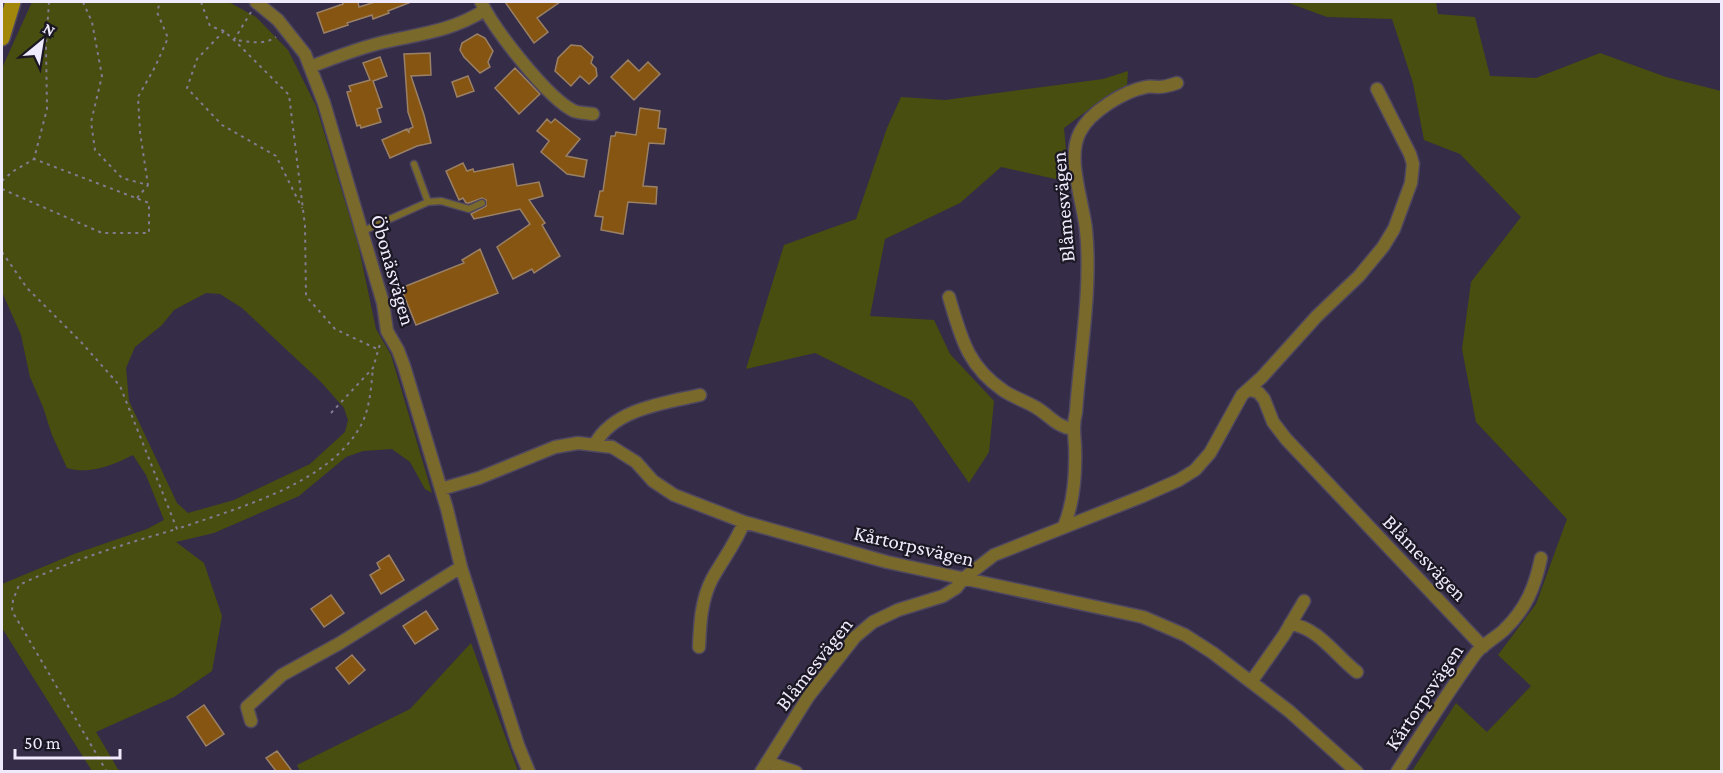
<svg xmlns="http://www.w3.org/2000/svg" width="1723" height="773" font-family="'Crimson Pro',serif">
<rect width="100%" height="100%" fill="#352c47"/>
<path fill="#484e0f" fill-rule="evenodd" d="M32,2h197l27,15 32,33 28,56 42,138 18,85 15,26 41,138 -7,-4 -15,-27 -18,-13 -29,2 -17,6 -47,39 -85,37 -38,9 28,21 18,53 -10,55 -38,26 -78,35 23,39h-27l-90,-143v-44l72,-30 73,-25 17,-9 -18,-45 -13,-20c-20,10 -43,20 -66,13l-15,-33 -9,-28 -13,-30 -9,-42 -19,-43v-224zM206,293l14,1 22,14 79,74 23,26 4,12 -3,12 -35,32 -76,36 -46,13 -11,-10 -48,-102 -3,-33 9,-21 27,-22 12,-15z
M1286,2h150l2,12 37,3 15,59 46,2 64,-25 66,24 55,14v680h-309l44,-68 31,29 44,-46 -33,-31 38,-51 31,-85 -91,-97 -14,-73 9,-67 50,-65 -61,-63 -36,-14 -11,-57 -21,-64 -65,-2z
M1128,71l-1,14 -27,16 -36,27 5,54 -68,-15 -41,36 -75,36 -15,77 64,4 16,34 44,47 -5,51 -20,31 -57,-82 -97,-48 -69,16 38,-124 72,-26 31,-91 14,-31 44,3 158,-21z
M471,643l47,128h-218l-3,-6 113,-56z"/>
<path fill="#865512" stroke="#9a8166" stroke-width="1.5" d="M342,2h16l1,5 16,-5h36l-23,9 1,2 -16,6 -1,-4 -25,8 1,2 -24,8 -7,-20 26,-9z
M505,2h55l-23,16 11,14 -14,11z
M477,34l8,4 8,13 -5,11 2,5 -10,6 -16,-16 -4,-7 2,-7z
M571,45l10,1 12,11 -2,6 5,5 1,8 -8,8 -9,-8 -9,10 -16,-15 3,-13z
M430,53l1,22 -20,1 13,39 7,28 -14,3 -27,12 -8,-18 25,-11 2,4v-4l4,-2 -5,-15 -4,-58z
M380,57l7,19 -14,5 9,26 -5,2 4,13 -20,6 -1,-3 -3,1 -10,-34 4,-1 -2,-5 21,-6 -7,-17z
M628,60l11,11 9,-9 12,12 -26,26 -23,-23z
M515,68l25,26 -21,20 -24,-26z
M468,76l6,15 -17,6 -5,-15z
M640,108l20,3 -2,17 8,1 -2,15 -15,-1 -6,43 14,1 -1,17 -28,-2 -5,32 -22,-4 2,-13 -8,-1 5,-25h3l8,-55h4l1,-4 20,3z
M547,119l4,4 4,-4 25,20 -14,17 21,4 -3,17 -17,-3 -26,-22 8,-11 -12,-10z
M463,163l4,8 6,-2 1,3 39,-8 4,22 22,-4 4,14 -14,4 16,23 -3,2 18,31 -26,17 -2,-4 -19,10 -16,-32 33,-23 -10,-15 -46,10 -3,-5 15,-8v-6l-4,-2 -13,5h-3l-3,-5 -4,2 -13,-29z
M480,249l18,44 -82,32 -15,-37 63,-25 -2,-3z
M389,555l15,25 -23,14 -11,-19 10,-6 -3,-6z
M331,595l13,18 -20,14 -13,-18z
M426,611l12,18 -23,15 -12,-18z
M352,655l13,15 -16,14 -13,-16z
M204,705l20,29 -18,12 -19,-29z
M277,751l15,20h-16l-10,-13z"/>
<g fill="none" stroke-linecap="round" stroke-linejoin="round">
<defs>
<path id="service" d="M414,164l14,38
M363,231l65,-29 13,-1 28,8 13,-6"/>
<path id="minor" d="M256,2l22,18 27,34 19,49 59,200 4,28 11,19 6,16 43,143 14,58 57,178 11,27
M481,2c13,27 66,96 93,109 5,2 13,2 19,3
M310,67c23,-9 46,-18 70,-24 38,-9 70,-11 105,-33
M949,297c12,40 18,69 55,94 11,7 23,11 33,17 13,8 20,19 36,21
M1249,390l9,2 6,7 9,23 13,17 197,208
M595,444c19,-35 69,-41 105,-49
M441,489l38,-11 76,-31 23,-4 34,4 24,15 17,19 21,14 70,27 143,40 256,55 42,18 28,18 76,58 68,61
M1064,526c10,-24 12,-54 11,-81 -1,-12 -2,-21 1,-33 4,-59 16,-124 10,-182 -3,-29 -20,-72 -6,-98 10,-20 44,-41 66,-45 4,-1 9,0 13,0 6,0 12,-2 18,-4
M1290,624c28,3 46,32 67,48
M699,647c1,-23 2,-47 13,-68 11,-20 24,-36 32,-57
M1251,682l33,-47 20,-34
M251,721l-4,-14 35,-32 58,-32 121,-76
M767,762l29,10
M761,772l47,-75 47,-60 18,-15 25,-12 45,-14 13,-8 8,-10 30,-23 149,-59 36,-16 16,-10 15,-17 32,-58 20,-18 55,-61 42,-40 24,-29 11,-18 17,-46 2,-19 -3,-10 -33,-65
M1397,772c26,-41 51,-80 79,-119 8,-9 19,-15 28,-23 22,-21 31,-43 37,-72"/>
<path id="secondary" d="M2,38l11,-36"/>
</defs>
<use href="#service" stroke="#4f4760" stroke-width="9"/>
<use href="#minor" stroke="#4f4760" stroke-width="15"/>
<use href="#secondary" stroke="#4f4760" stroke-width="18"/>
<path stroke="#827b92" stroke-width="2" stroke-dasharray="3 4.5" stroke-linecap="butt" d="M83,2l9,20 10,54 -11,46 4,28 27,28 26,7 -8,-53 -2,-35 17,-30 13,-29 -11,-26 3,-10
M201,2l9,24 14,5 10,9 55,55 16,131 1,70 29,33 42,20
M251,12l-17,28c15,1 29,6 42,-3
M224,31l-27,28 -10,29 35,37 54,31 26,52
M2,181l10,-9 22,-13 13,-50 -1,-64 3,-43
M2,189l100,44h47v-30l-115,-44
M137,198l11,-13
M2,252l25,36 54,54 39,44 57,143c60,-21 150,-44 183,-102 10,-17 11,-40 13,-59
M331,413l42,-45 7,-24
M107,772l-95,-161 1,-11 6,-15c51,-24 104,-41 158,-56"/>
<use href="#service" stroke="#79692b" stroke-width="6"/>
<use href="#minor" stroke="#79692b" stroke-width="12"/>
<use href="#secondary" stroke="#a2870c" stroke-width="15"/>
</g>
<g text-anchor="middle" stroke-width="4.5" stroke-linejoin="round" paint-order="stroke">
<g font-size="21" fill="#efeafc" stroke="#1b1723">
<text transform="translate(1063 207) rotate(-95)" y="7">Blåmesvägen</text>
<text transform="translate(393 270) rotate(74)" y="7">Öbonäsvägen</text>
<text transform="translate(914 546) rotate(13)" y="7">Kårtorpsvägen</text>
<text transform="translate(1425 558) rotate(46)" y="7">Blåmesvägen</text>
<text transform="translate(814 664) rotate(-52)" y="7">Blåmesvägen</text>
<text transform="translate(1424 697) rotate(-56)" y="7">Kårtorpsvägen</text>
</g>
</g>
<rect width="1723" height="773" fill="none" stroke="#efeafc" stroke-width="6"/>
<g transform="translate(42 42) rotate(30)" stroke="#1b1723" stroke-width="4.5" paint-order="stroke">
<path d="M0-4.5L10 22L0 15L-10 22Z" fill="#efeafc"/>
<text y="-9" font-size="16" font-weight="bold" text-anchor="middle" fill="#efeafc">N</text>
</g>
<path d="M15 749v9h105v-9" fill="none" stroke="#efeafc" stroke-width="3"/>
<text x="24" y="749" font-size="18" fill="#efeafc" stroke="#1b1723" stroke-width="4.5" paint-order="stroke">50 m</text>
</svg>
